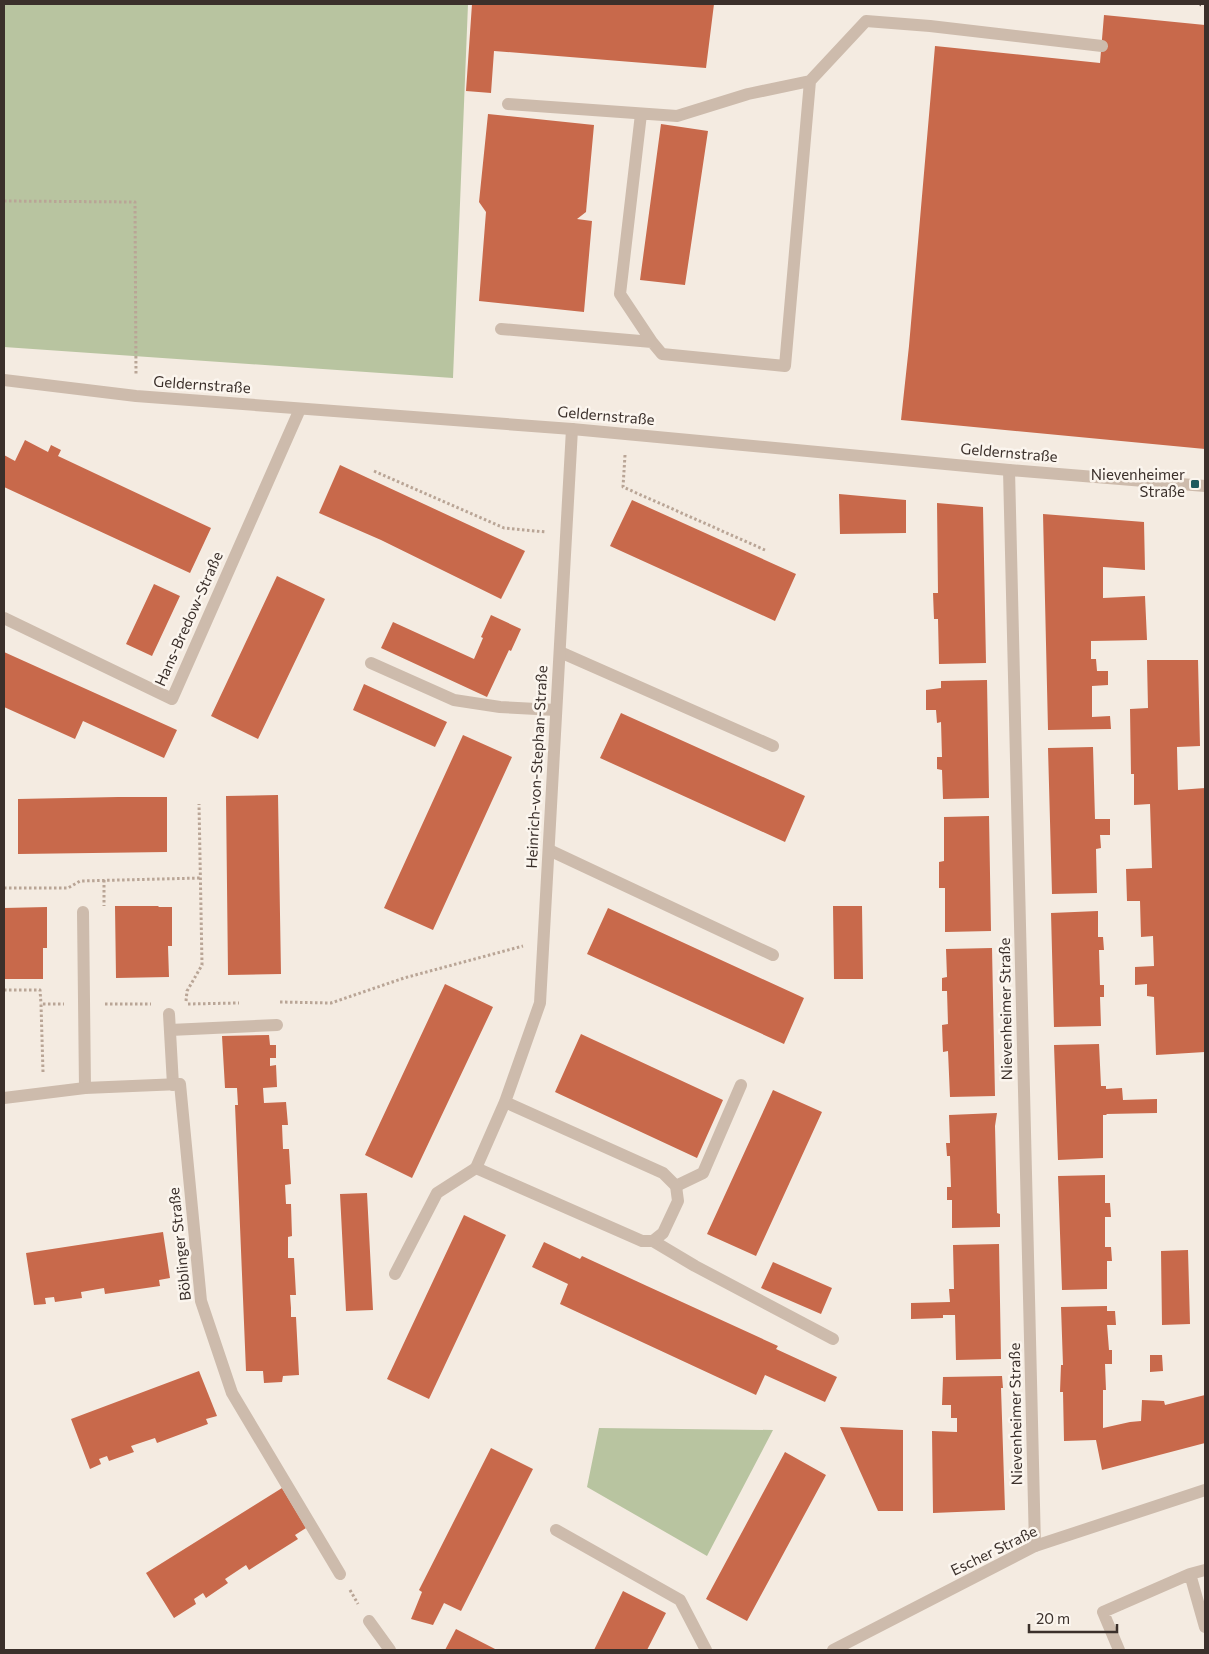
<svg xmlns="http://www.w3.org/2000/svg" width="1209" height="1654" font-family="Commissioner,sans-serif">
<rect width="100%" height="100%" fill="#f4ebe1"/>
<path fill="#b8c4a0" d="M4,4h464l-15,374 -449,-31z
M599,1428l174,2 -66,126 -120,-69z"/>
<path fill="#c8694b" d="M472,4h242l-8,64 -212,-17 -3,42 -25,-2z
M1104,15l101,10v424l-304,-29 8,-74 26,-300 165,17z
M488,114l106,11 -8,87 -9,7 15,2 -8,91 -105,-11 7,-89 -7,-10z
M661,124l47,7 -23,154 -45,-5z
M25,440l23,12 3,-7 10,5 -3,6 153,72 -21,45 -186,-86v-32l11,6z
M340,465l185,86 -24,48 -120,-59 -62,-27z
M839,494l67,6v33l-66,1z
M632,500l164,74 -21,47 -165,-75z
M937,503l46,4 3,156 -47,1 -1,-45h-4l-1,-26h5z
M1043,514l101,8 1,48 -42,-3v31l42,-2 2,44 -56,1v18h5l1,12h11v14l-16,1v31l18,-1 1,13 -63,1z
M277,576l48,23 -67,140 -47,-23z
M154,584l26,12 -28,60 -26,-12z
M491,615l30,14 -10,22 -2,-1 -22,47 -106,-49 12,-26 81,37 9,-21 -2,-1z
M4,652l173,78 -13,28 -81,-37 -8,18 -71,-32z
M1147,660h51l2,86 -23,1 1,43 27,-2v264l-49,3 -2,-58 -7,-1v-12l-12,1v-18l19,-1 -1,-30 -12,1 -1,-36h-13l-1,-32 26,-1 -2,-64 -16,1v-31h-3l-1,-65 18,-1z
M987,680l2,118 -46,1 -1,-29 -5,-1v-12h5l-1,-35 -4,1 -1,-13h-10v-20l15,-2v-7z
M364,684l83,38 -12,25 -82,-37z
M621,713l184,83 -20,46 -185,-84z
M463,735l49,22 -79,173 -49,-22z
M1093,747l2,72h15v16h-10l1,13 -5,1 1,44 -45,1 -4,-146z
M278,795l3,179 -53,1 -2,-179z
M118,797h49v55l-149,2v-55z
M989,816l2,115 -46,1v-44h-6v-26l5,-1v-44z
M115,906h44l-1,1h14v39h-4l1,31 -53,1z
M833,906h29l1,73h-29z
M47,907v41h-4v31h-39v-71z
M608,908l196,90 -20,46 -197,-90z
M1098,911v26h5l1,13h-5l1,35h4v12h-4l1,29 -47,1 -3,-114z
M992,948l3,148 -45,1 -2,-46 -5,1 -1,-27 6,-1 -1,-33h-5v-13l5,-1 -1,-28z
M445,984l48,23 -81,171 -47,-23z
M581,1034l142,66 -26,58 -142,-66z
M269,1035l1,10h6v13h-6v8l6,-1 1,22 -14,1 1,15 22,-1 2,23h-6l1,24h6l2,35 -6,1 1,19h5l1,32 -4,1v21h6l2,37h-6l1,13v9h5l3,58 -16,1 -1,6 -18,1 -1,-12h-17l-11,-266h3l-1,-17h-12l-3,-52z
M1099,1044l2,42h5v3l16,-1 1,12 34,-1v14l-51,1 1,1h-4v43l-45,2 -4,-115z
M773,1090l49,22 -66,144 -49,-22z
M997,1113l-2,13 2,87 3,1v13l-48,1v-28h-5v-13h4l-1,-31h-3l-1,-13h4l-1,-28z
M1105,1175v28h5l1,14h-6v30h6l1,14h-5v28l-45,1 -4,-114z
M367,1193l6,117 -27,1 -6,-117z
M464,1215l42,20 -77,164 -42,-20z
M163,1232l7,46 -11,2 1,6 -55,8 -1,-6 -23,4 1,6 -27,4 -1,-5 -9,1 1,6 -12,1 -8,-52z
M544,1242l36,17 2,-3 65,30 131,60 -2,3 61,28 -12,25 -60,-27 -9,20 -196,-91 8,-20 -36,-17z
M999,1244l2,115 -45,1 -1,-45h-12v3l-32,1v-16l39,-1 -1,-13h5l-1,-44z
M1188,1250l2,74 -28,1 -1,-74z
M773,1262l59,26 -11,26 -60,-26z
M1107,1306v5h8l1,14h-9l2,25h3v14h-7l1,26h-3v38l27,-6 11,-1 1,-21 22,1 1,4 40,-10v48l-103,27 -6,-30 -32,1 -1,-49h-3l1,-27h2l-2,-58z
M1150,1355h12l1,16 -13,1z
M199,1371l18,45 -11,3 2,5 -51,19 -2,-5 -24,8 3,6 -25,9 -2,-5 -8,3 2,5 -11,5 -19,-50z
M1002,1376l1,12h-2l4,122 -72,3 -1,-82 25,1v-14h-6v-13h-9l1,-28z
M840,1427l63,3v81h-25z
M491,1448l42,21 -72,142 -17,-8 -11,22 -22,-6 11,-27 -3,-2z
M785,1452l41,23 -79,146 -41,-22z
M282,1488l24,40 -11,7 3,4 -49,31 -3,-5 -21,14 3,4 -22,15 -3,-5 -9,6 2,5 -22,14 -28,-45z
M623,1591l43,22 -19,37h-53z
M456,1629l41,21h-52z"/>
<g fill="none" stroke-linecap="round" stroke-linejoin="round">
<path stroke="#b9a596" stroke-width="3" stroke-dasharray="2.5 2.5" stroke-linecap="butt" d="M4,201l131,1 1,173
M625,455l-2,32 142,63
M374,471l130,57 42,4
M104,880v26
M4,888h64l12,-7 120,-3
M4,990h36l1,14
M186,1001l1,-10 15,-26 -3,-161
M280,1002l51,1 73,-25 119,-32
M105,1004h46
M188,1004l51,-1
M43,1072l-2,-68h23
M350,1590l8,14"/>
<path stroke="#cdbbac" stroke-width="12" d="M508,104l169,12 71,-22 62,-13 56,-60 64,5 172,20
M641,114l-21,180 32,48 10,12 123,12 25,-285
M501,329l151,13
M560,652l213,94
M371,663l83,37 46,7 56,3
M549,850l224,105
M83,912l2,176
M169,1014l4,71
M170,1030l107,-5
M676,1186l27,-13 38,-88
M653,1241l42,25 138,73
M395,1274l42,-81 39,-25
M1205,1570l-15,4 15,53
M369,1621l21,29
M1119,1650l-16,-38 87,-38"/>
<path stroke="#cdbbac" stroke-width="12" d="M1009,470l26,1076
M4,618l168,81 128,-290
M4,1098l81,-10 95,-4 21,217 31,92 108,181
M505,1102l158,71 13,13 2,15 -15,32 -10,8h-11l-166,-73 29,-66 35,-99 32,-574
M556,1530l124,70 26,50"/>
<path stroke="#cdbbac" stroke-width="12" d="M4,380l132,16 436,33 437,41 196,16
M833,1650l202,-104 170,-56"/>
<path stroke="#3b302b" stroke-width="4" stroke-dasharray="1 4" stroke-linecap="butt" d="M1200,4l5,1"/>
</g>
<rect fill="#1f5a5e" stroke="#fbf5ee" stroke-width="2" x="1190" y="479" width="10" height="10" rx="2.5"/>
<g text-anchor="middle" stroke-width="5" stroke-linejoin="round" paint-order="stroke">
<g font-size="15" fill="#3b302b" stroke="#fbf5ee">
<text transform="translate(202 385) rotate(4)" y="5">Geldernstraße</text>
<text transform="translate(606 416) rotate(5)" y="5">Geldernstraße</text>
<text transform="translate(1009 453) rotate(5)" y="5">Geldernstraße</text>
<text transform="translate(189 619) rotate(-66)" y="5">Hans-Bredow-Straße</text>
<text transform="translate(537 767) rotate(-87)" y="5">Heinrich-von-Stephan-Straße</text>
<text transform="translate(1006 1009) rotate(-91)" y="5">Nievenheimer Straße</text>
<text transform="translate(180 1244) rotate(-96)" y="5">Böblinger Straße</text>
<text transform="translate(1016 1414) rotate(-91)" y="5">Nievenheimer Straße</text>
<text transform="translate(994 1551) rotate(-26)" y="5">Escher Straße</text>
</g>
<g font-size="15" fill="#3b302b" stroke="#fbf5ee" text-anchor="end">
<text x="1185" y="480">Nievenheimer<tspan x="1185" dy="17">Straße</tspan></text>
</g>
</g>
<rect width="1209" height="1654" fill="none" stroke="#3b302b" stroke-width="10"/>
<path d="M1029 1624v8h88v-8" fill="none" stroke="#3b302b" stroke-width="2.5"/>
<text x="1036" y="1624" font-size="15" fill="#3b302b" stroke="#fbf5ee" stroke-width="4" paint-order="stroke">20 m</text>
</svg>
